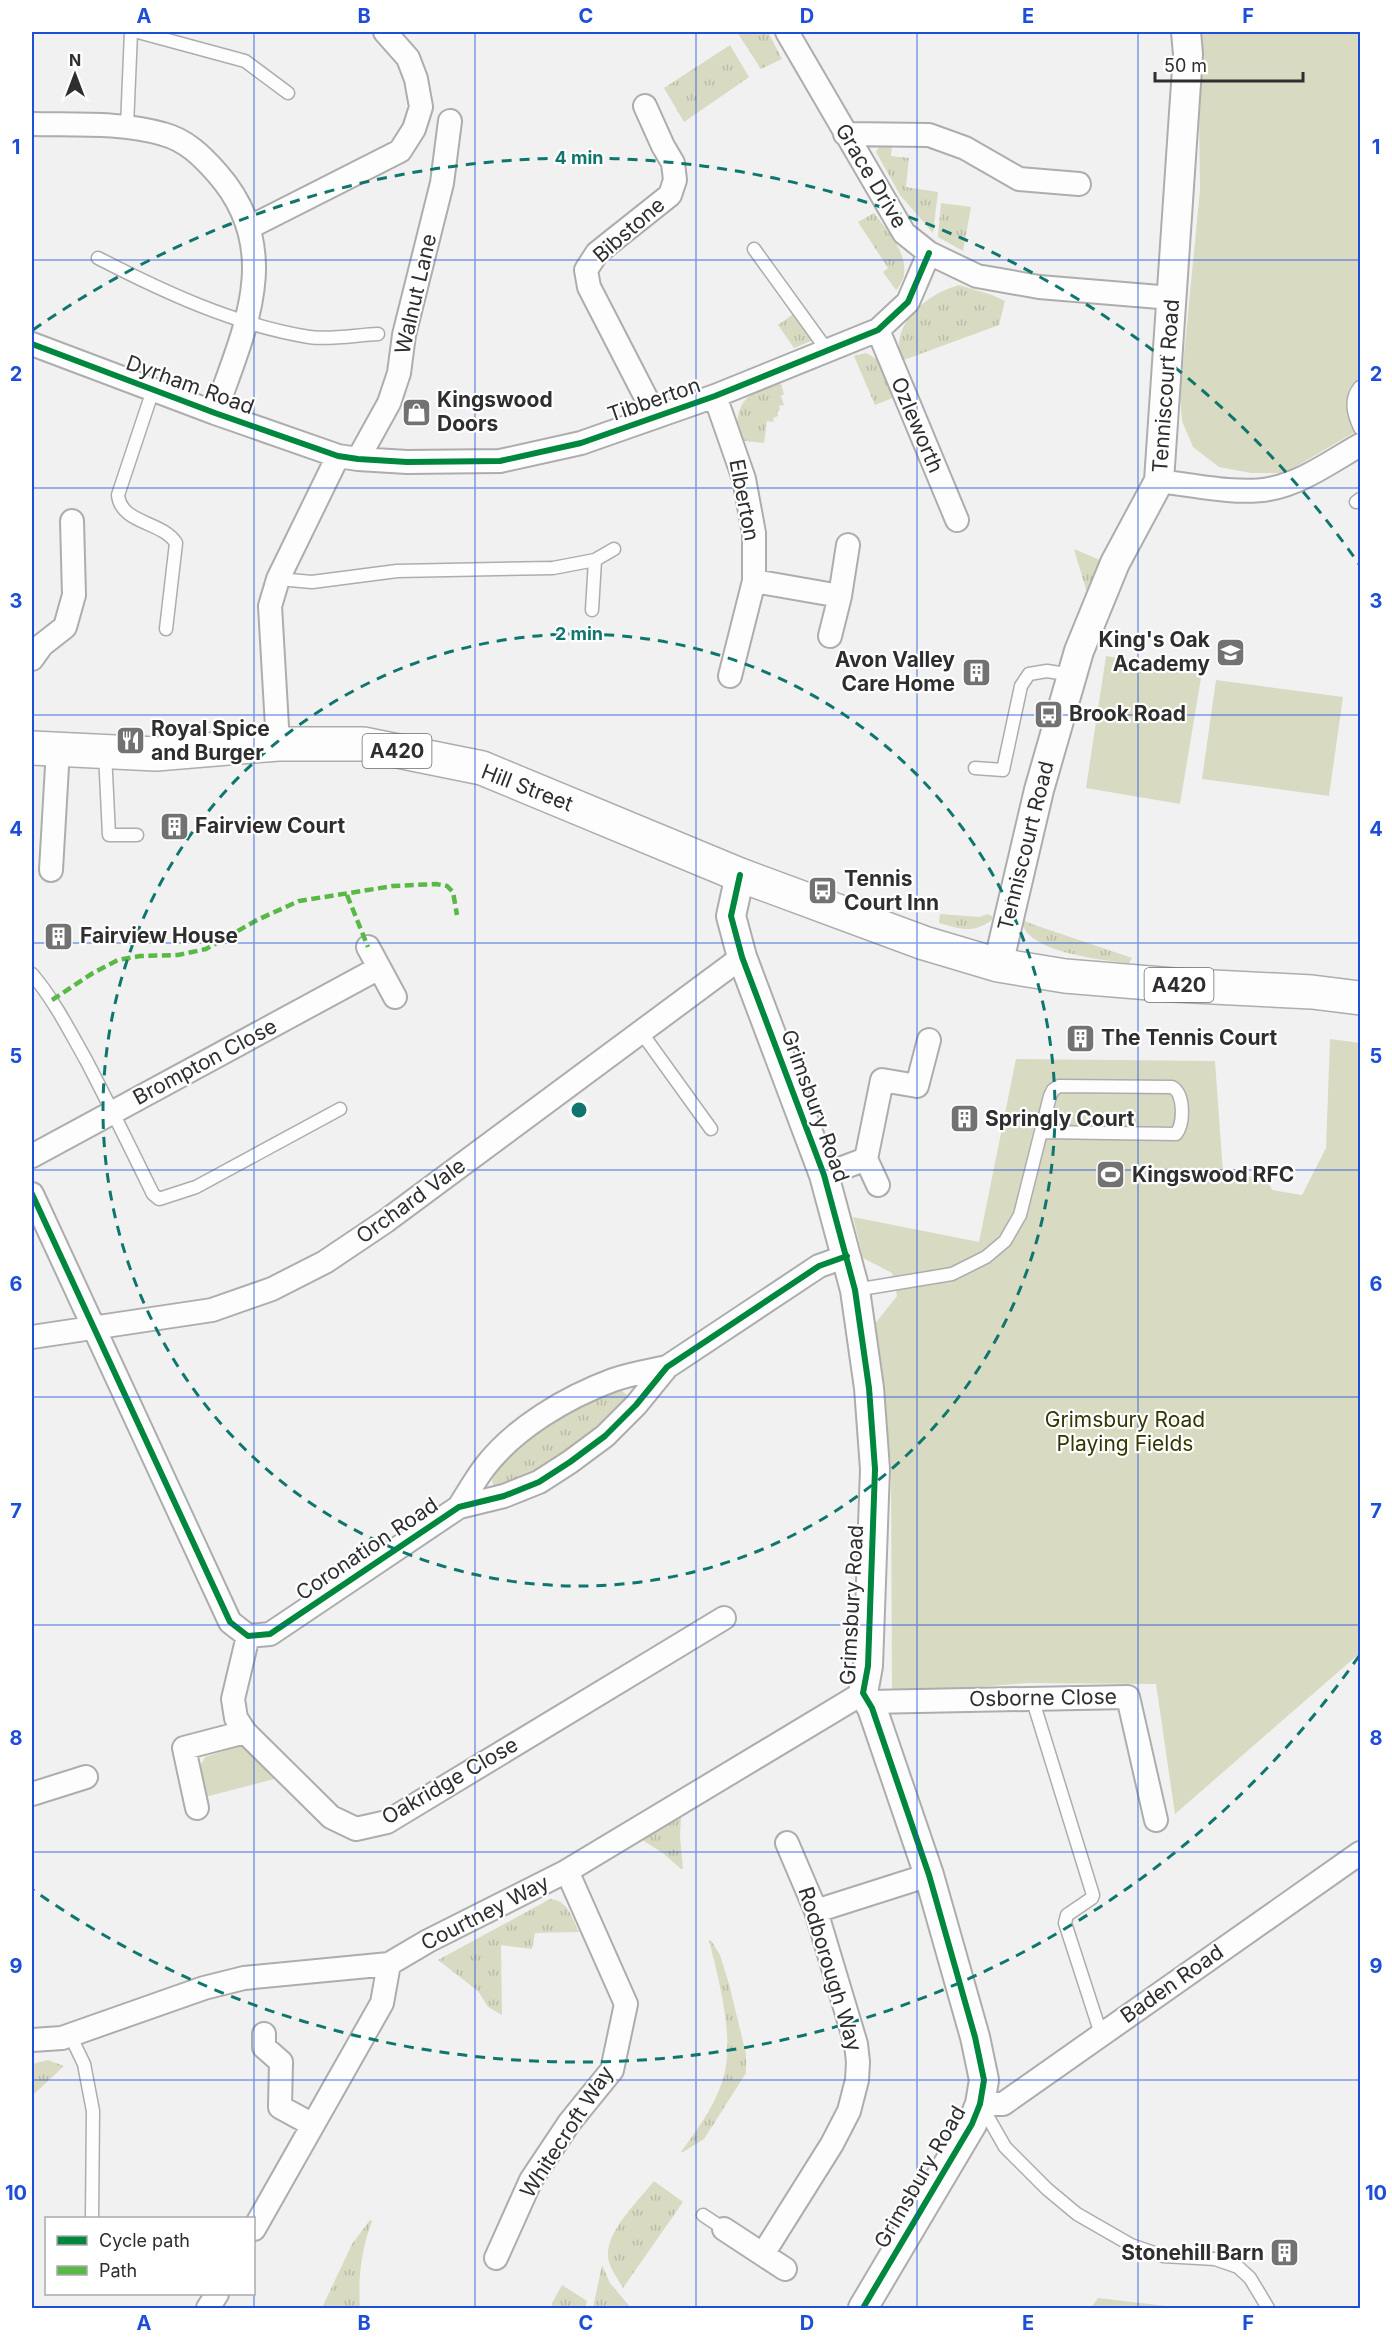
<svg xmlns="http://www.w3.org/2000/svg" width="1392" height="2340" font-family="Inter,sans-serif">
<defs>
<pattern id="grass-tufts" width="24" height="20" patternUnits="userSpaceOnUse" patternTransform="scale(1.5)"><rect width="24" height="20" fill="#d9dac2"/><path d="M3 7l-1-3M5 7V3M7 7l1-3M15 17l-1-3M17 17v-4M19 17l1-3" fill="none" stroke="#bbbba7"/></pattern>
</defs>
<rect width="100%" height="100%" fill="#f1f1f1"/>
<path fill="url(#grass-tufts)" d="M737,32h31l14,27 -21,10z
M730,45l19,32 -65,45 -20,-34z
M893,138l-2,18 18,2 -3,29 32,5 -5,41 -33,-38 -24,-43 5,-10z
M941,203l30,4 -8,44 -25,-14z
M874,213c15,20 45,51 22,77l-13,-18 5,-4 -30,-46z
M959,285l33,10 13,6 -6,24 -98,36c-12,-36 25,-67 58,-76z
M799,314l14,26 -19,8 -16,-23 14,-10z
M866,353l16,9 13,35 -20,8 -21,-49z
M781,384l3,10 -3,2 3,9 -5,1 1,4 -3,2 1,4 -5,2 1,4 -7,-1 -3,22 -27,-3c-1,-38 6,-47 44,-56z
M1074,549l26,11 -13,33z
M940,914l40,3 7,-3 5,2v4c-20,14 -30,9 -53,3z
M1021,919l8,4 103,35 -3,5h-4c-27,-4 -101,-11 -104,-44z
M621,1390l6,5 1,3c-11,12 -22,27 -35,37 -19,15 -76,52 -99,51l-2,-4c6,-32 97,-88 129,-92z
M681,1817l-1,20 3,32h-2l-17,-15 -23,-15z
M550,1899c18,1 22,19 29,33l-44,1 -3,16 -31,-4 1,70 -14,-8 -10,-16 -40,-31z
M709,1940l3,2 8,13 9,29 17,70v19l-42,66 -21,13h-2c15,-21 31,-42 40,-67 16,-40 -2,-104 -12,-145z
M48,2060l16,6 -32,30v-32z
M654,2181l29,21 -60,86c-5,-9 -13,-19 -15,-30 -3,-26 31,-58 46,-77z
M370,2220l2,1c-11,30 -14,56 -12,87h-38l30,-64z
M602,2265l8,18 21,25h-38z
M562,2285l25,16 -2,7h-33v-5z"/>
<path fill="#d9dac2" d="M1198,32h162v397l-75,44h-34l-32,-6 -26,-20 -11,-26 -2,-25 20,-206z
M1106,656l96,16 -22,132 -94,-16z
M1216,680l127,17 -14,99 -127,-17z
M1330,1039l30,4v610l-185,161 -19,-130 -129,-1 -135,11 -1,-230 -17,-139 23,-29 -5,-23 -29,-15 -10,-41 126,25 37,-183 199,2 8,112 44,6 5,11 30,5 24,-47z
M242,1745l36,33 -73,19 -7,-27 7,-13z
M1098,2298l68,8 2,2h-77z"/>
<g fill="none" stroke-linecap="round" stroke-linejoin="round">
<defs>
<path id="service" d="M138,32l107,29 43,32
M127,126l4,-94
M754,249l73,101
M98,258c66,34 137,67 211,79 20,3 48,-2 69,-3
M1360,387c-11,13 -6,28 0,41
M153,390l-35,105c3,29 44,26 58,48l-10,86
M1356,502l4,-3
M278,579l34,3 85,-11 156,-3 42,-8 19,-11
M592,610l3,-50
M105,753l4,82h28
M975,768l28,2 18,-84 8,-12 18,-3 25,4
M32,974c22,26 37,56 54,86 23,44 45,89 67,134l6,5 37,-12 144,-78
M641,1032l70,97
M855,1290l97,-16 34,-17 19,-16 15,-26 30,-119 3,-6 6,-4 113,1c13,7 12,37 4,47l-134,-2
M1032,1698l61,197 -1,3 -25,17 -2,8 36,111
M70,2035l14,29 9,47 -1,107
M981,2105l24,42 42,42 30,25 54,31 32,11 52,3 23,8 12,11 18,30
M703,2215l21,14"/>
<path id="minor" d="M787,32l117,201 25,20 48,23 62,11 133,11
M645,106l18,40 10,17 2,17 -5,15 -73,58 -11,17 3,17 67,130
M32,124c43,1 89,-2 131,10 23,6 39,22 54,39 68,77 27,157 -2,240
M845,134l84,1 36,13 54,31 60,5
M250,227l150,-76 14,-22 7,-22 -5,-28 -8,-21 -23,-26
M878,330l79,190
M32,344l183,69 123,43 20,3 49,3 93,-1 81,-18 134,-47 163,-66 30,-28 21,-49
M715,396l29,83 10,54v48l-24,95
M358,459l31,-56 10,-30 5,-38 38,-152 8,-62
M1159,481c32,4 80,14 110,8 33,-6 63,-28 91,-44
M754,581l86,15
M830,636l10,-40 8,-51
M32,659l10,-14 23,-18 9,-32 -2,-74
M278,744l-8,-138 8,-27 60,-123
M51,870l7,-121
M368,947l27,50
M32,1156l347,-188
M866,1159l12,26
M824,1175l42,-16 16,-79 35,6 12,-46
M32,1194l198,428 18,14 22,-2 189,-127 45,-11 35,-14 31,-20 35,-26 31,-31 31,-38 152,-101 28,-10
M32,1337l180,-27 60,-21 53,-27 61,-41 356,-264
M459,1507c8,-13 16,-27 25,-39 30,-40 83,-71 129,-88 17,-6 36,-9 54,-13
M248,1636l-15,63 3,19 9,14 86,85 25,12 31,-7 337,-204
M868,1702l260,-5 28,123
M32,1794l54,-17
M197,1808l-13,-60 61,-16
M816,1911l113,-36
M264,2034v13l17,15 -1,45 33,18
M32,2040l30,-2 142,-50 40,-10 145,-14 39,-23 139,-70 296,-178
M980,2104h23l357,-251
M254,2229l128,-226 7,-39
M724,2229l61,40
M763,2254l69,-110 17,-33 8,-31 1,-18 -2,-18 -40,-133 -29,-68
M496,2258l35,-78 38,-57 43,-53 14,-66 -59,-133
M208,2308l9,-14"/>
<path id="tertiary" d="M740,875l-9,41 11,41 82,218 31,115 14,98 6,81 -7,197 -5,27 9,15 57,167 46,162 9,43 -4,24 -8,20 -109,184
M998,965l41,-175 40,-139 36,-88 44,-82 29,-427 -2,-22"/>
<path id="primary" d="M32,748l124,6 122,-10h85l119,24 258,107 184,68 74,22 67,11 109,9 138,7 48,6"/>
</defs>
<use href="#service" stroke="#adadad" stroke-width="15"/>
<use href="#minor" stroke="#adadad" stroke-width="26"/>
<use href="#tertiary" stroke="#adadad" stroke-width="32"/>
<use href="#primary" stroke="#adadad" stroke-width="36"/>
<use href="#service" stroke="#fdfdfd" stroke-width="12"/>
<use href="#minor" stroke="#fdfdfd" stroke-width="22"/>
<use href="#tertiary" stroke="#fdfdfd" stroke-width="28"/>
<use href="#primary" stroke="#fdfdfd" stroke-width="33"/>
<path stroke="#58b947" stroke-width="4.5" stroke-dasharray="9 4.5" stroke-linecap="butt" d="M347,895l21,52
M52,1000l41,-27 25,-13 22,-4 38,-1 28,-6 51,-29 42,-19 94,-15 43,-2 11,2 6,6 4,23"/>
<defs>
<path id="cycleway" d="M32,344l183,69 123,43 20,3 49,3 93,-1 81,-18 134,-47 163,-66 30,-28 21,-49
M740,875l-9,41 11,41 82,218 31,115 14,98 6,81 -7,197 -5,27 9,15 57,167 46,162 9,43 -4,24 -8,20 -109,184
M32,1194l198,428 18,14 22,-2 189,-127 45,-11 35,-14 31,-20 35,-26 31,-31 31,-38 152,-101 28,-10"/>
</defs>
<use href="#cycleway" stroke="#fff" stroke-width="10"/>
<use href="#cycleway" stroke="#00873e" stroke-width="6"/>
</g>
<path fill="none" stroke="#1d4ed8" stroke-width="1.5" stroke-opacity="0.55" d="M254,32v2276M475,32v2276M696,32v2276M917,32v2276M1138,32v2276M32,260h1328M32,488h1328M32,715h1328M32,943h1328M32,1170h1328M32,1397h1328M32,1625h1328M32,1852h1328M32,2080h1328"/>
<g fill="none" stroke="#0f766e" stroke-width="3" stroke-dasharray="10 8">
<circle cx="579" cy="1110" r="476"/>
<path d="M1359 1656A952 952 0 0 1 33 1890M33 330A952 952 0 0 1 1359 564"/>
</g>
<defs>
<symbol id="shop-square" viewBox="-11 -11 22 22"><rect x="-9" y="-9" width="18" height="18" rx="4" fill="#727273" stroke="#fff"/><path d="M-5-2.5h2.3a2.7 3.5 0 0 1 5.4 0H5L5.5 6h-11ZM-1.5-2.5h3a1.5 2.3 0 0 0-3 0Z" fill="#fff"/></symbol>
<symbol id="school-square" viewBox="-11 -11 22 22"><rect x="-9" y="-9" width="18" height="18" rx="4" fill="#727273" stroke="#fff"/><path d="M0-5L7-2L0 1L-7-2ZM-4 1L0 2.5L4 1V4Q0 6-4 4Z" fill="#fff"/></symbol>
<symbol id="building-square" viewBox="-11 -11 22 22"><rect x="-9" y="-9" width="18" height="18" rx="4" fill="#727273" stroke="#fff"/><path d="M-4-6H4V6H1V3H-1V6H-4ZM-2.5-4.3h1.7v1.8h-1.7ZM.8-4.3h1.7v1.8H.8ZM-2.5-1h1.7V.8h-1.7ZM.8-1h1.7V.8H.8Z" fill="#fff"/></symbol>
<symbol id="bus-square" viewBox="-11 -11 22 22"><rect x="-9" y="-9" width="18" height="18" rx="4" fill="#727273" stroke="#fff"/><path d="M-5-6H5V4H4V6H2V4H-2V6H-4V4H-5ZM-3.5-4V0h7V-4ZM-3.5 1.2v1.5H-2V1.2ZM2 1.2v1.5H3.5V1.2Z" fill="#fff"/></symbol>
<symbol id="restaurant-square" viewBox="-11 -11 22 22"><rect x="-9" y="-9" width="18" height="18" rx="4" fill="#727273" stroke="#fff"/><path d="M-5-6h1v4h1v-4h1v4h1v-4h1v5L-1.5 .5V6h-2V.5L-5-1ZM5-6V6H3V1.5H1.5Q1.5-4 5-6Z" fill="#fff"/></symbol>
<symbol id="stadium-square" viewBox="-11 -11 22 22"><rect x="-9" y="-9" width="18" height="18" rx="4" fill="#727273" stroke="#fff"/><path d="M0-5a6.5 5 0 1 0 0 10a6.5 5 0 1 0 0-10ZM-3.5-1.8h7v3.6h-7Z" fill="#fff"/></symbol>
</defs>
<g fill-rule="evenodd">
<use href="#shop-square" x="400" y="396" width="33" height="33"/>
<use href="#school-square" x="1214" y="636" width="33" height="33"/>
<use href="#building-square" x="960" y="656" width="33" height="33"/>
<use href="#bus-square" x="1032" y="698" width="33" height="33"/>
<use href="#restaurant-square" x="114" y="724" width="33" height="33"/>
<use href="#building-square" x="158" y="810" width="33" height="33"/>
<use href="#bus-square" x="806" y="874" width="33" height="33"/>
<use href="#building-square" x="42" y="920" width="33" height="33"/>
<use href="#building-square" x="1064" y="1022" width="33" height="33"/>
<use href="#building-square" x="948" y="1102" width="33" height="33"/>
<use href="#stadium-square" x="1094" y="1158" width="33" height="33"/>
<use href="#building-square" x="1268" y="2236" width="33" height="33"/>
</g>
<g text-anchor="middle" stroke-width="4.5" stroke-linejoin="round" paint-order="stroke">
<g fill="#fff" stroke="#6d6d6d" stroke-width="1.5">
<rect x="362.5" y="734" width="69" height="34" rx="4.5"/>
<rect x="1144.5" y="968" width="69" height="34" rx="4.5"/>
</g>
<g font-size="20" font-weight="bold" fill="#2e2e2f">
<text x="397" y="758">A420</text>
<text x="1179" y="992">A420</text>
</g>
<g font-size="21" fill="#2e2e2f" stroke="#fff">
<text transform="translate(871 176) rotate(59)" y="7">Grace Drive</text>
<text transform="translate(629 230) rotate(-41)" y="7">Bibstone</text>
<text transform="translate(416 294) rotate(-77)" y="7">Walnut Lane</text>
<text transform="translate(190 385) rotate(20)" y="7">Dyrham Road</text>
<text transform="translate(1166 386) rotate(-86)" y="7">Tenniscourt Road</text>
<text transform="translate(654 400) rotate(-19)" y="7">Tibberton</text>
<text transform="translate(917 425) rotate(67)" y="7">Ozleworth</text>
<text transform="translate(744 500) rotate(79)" y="7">Elberton</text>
<text transform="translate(527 788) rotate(21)" y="7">Hill Street</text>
<text transform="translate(1026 846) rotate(-76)" y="7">Tenniscourt Road</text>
<text transform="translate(205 1062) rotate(-28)" y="7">Brompton Close</text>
<text transform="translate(815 1106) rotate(70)" y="7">Grimsbury Road</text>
<text transform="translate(411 1201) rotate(-36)" y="7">Orchard Vale</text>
<text transform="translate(367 1549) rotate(-34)" y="7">Coronation Road</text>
<text transform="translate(852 1605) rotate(-87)" y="7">Grimsbury Road</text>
<text transform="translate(1043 1698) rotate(-1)" y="7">Osborne Close</text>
<text transform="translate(450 1781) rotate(-30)" y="7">Oakridge Close</text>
<text transform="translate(485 1913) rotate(-27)" y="7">Courtney Way</text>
<text transform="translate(830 1969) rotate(73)" y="7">Rodborough Way</text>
<text transform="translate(1172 1984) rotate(-35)" y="7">Baden Road</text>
<text transform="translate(567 2132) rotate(-57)" y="7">Whitecroft Way</text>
<text transform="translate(920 2177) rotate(-60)" y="7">Grimsbury Road</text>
</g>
<g font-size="21" font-weight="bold" fill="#2e2e2f" stroke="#fff" text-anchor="start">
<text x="437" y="407">Kingswood<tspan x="437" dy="24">Doors</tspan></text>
<text x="1210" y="647" text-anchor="end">King's Oak<tspan x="1210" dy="24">Academy</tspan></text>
<text x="955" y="667" text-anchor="end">Avon Valley<tspan x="955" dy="24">Care Home</tspan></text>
<text x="1069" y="721">Brook Road</text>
<text x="151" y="736">Royal Spice<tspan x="151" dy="24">and Burger</tspan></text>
<text x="195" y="833">Fairview Court</text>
<text x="844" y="886">Tennis<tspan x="844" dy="24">Court Inn</tspan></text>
<text x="80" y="943">Fairview House</text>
<text x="1101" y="1045">The Tennis Court</text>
<text x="985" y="1126">Springly Court</text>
<text x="1132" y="1182">Kingswood RFC</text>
<text x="1264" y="2260" text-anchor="end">Stonehill Barn</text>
</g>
<g font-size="21" fill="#343500" stroke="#fff">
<text x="1125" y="1427">Grimsbury Road<tspan x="1125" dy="24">Playing Fields</tspan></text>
</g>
</g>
<circle cx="579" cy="1110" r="9" fill="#0f766e" stroke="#fff" stroke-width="3"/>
<g font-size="18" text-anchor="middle" font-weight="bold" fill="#0f766e" stroke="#fff" stroke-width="4.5" stroke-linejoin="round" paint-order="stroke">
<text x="579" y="164">4 min</text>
<text x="579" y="640">2 min</text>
</g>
<rect width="1392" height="2340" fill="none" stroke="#ffffff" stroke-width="66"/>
<rect x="45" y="2217" width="210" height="78" fill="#ffffff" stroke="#ababac" stroke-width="1.5"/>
<rect x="57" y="2236" width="30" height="9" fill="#00873e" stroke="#ababac" stroke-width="1.5"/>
<text x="99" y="2247" font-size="18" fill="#2e2e2f">Cycle path</text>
<rect x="57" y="2266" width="30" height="9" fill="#58b947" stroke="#ababac" stroke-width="1.5"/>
<text x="99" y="2277" font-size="18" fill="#2e2e2f">Path</text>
<g transform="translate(75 75)" stroke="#ffffff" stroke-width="4.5" paint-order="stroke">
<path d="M0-4.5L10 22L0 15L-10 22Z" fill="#2e2e2f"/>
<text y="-9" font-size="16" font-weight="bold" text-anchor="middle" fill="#2e2e2f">N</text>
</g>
<path d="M1155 72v9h148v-9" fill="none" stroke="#2e2e2f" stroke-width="3"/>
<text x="1164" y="72" font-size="18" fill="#2e2e2f" stroke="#ffffff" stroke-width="4.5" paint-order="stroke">50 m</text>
<rect x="33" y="33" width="1326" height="2274" fill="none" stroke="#1d4ed8" stroke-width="2"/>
<g font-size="20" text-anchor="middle" font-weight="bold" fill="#1d4ed8">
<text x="144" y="23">A</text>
<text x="364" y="23">B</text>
<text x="586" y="23">C</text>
<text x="807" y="23">D</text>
<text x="1028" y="23">E</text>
<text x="1248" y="23">F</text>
<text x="16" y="154">1</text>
<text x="1376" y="154">1</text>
<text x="16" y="381">2</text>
<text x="1376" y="381">2</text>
<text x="16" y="608">3</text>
<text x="1376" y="608">3</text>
<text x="16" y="836">4</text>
<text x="1376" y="836">4</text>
<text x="16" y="1063">5</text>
<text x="1376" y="1063">5</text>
<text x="16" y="1291">6</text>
<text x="1376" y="1291">6</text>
<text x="16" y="1518">7</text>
<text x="1376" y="1518">7</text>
<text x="16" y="1745">8</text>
<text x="1376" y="1745">8</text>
<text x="16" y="1973">9</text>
<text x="1376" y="1973">9</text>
<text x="16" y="2200">10</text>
<text x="1376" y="2200">10</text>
<text x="144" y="2330">A</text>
<text x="364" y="2330">B</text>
<text x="586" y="2330">C</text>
<text x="807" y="2330">D</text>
<text x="1028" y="2330">E</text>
<text x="1248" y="2330">F</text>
</g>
</svg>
